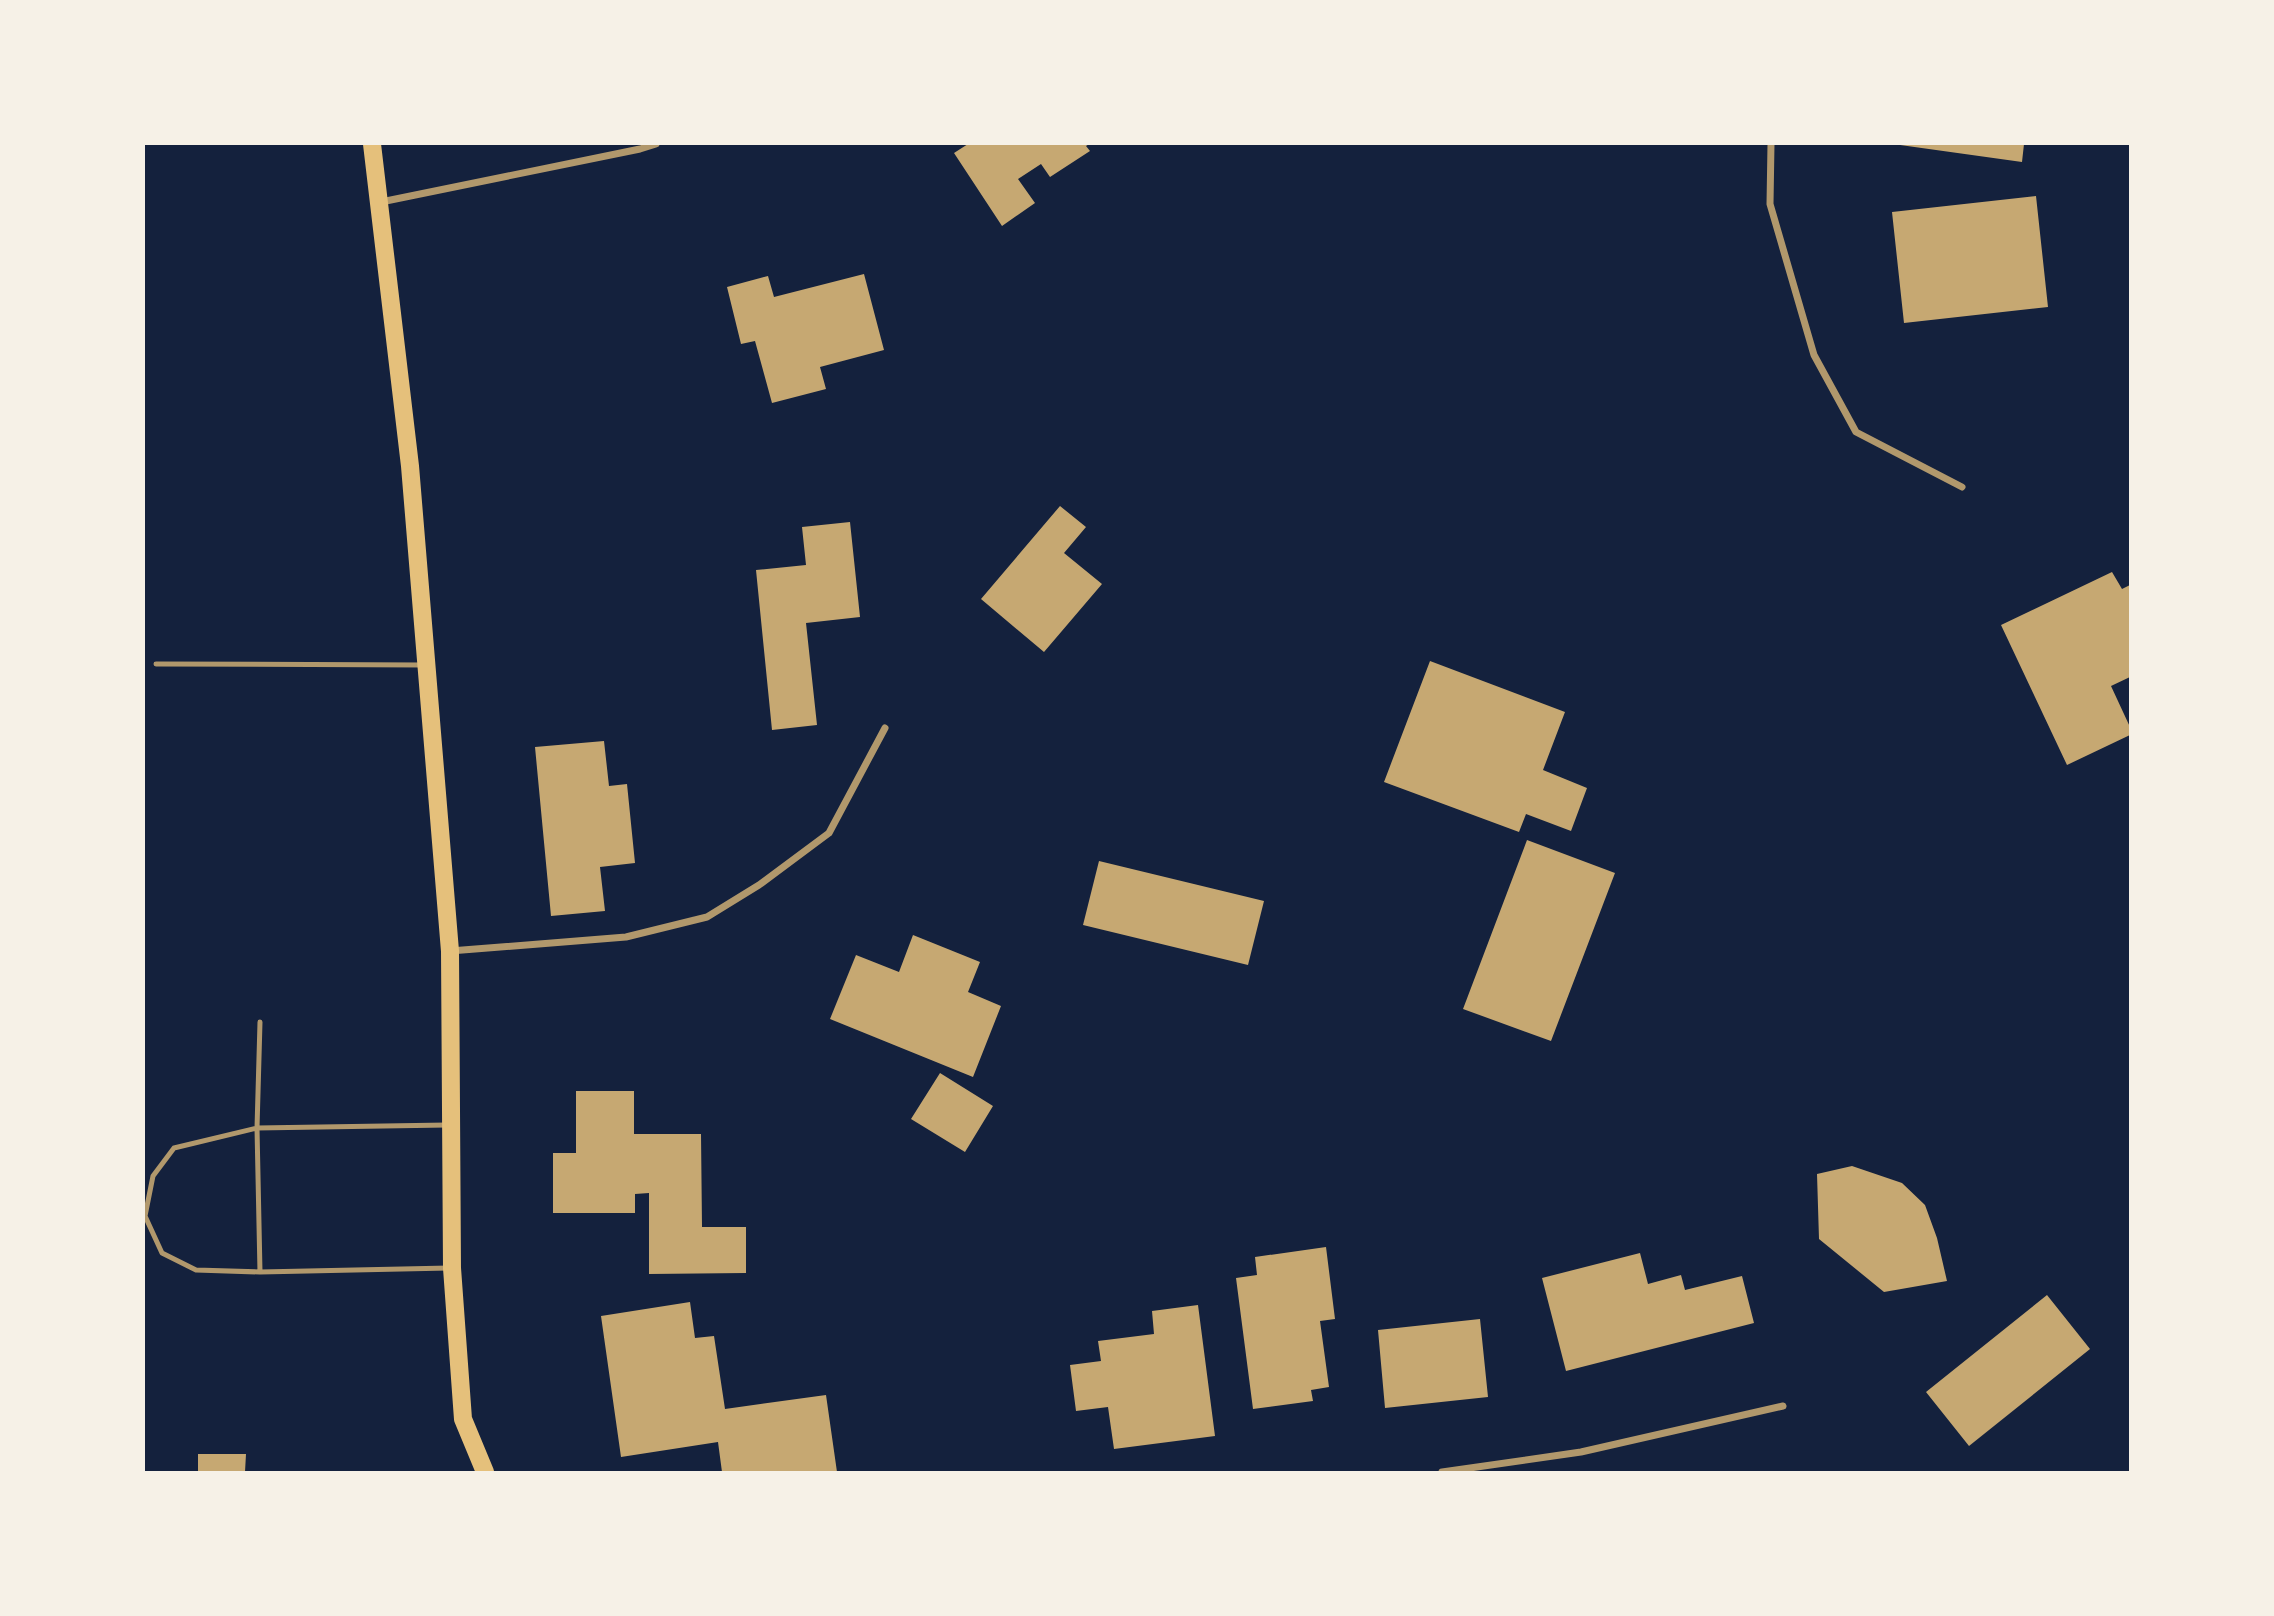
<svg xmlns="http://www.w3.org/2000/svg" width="2274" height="1616" font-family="'Times New Roman',serif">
<rect width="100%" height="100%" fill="#14213d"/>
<path fill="#c6a872" d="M968,144h121l-3,2 4,5 -40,26 -9,-13 -23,15 17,24 -33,23 -48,-73z
M1893,144h131l-2,18z
M2036,196l12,111 -144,16 -12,-111z
M864,274l20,76 -64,17 6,22 -54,14 -17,-62 -14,3 -14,-57 41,-11 6,21z
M1060,506l26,21 -22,26 38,31 -58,68 -63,-53z
M850,522l10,95 -54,6 11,102 -45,5 -16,-160 50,-5 -4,-38z
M2112,572l10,17 8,-4v92l-19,9 19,41v8l-63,30 -66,-140z
M1430,661l135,51 -22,58 44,18 -16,43 -45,-17 -7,18 -135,-50z
M604,741l5,45 18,-2 8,79 -35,4 5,44 -54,5 -16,-169z
M1527,840l88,33 -64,168 -88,-32z
M1099,861l165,40 -16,64 -165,-40z
M913,935l67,27 -12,30 33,14 -28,71 -143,-58 26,-64 43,17z
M940,1073l53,33 -28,46 -54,-33z
M576,1091h58v43h67l1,93h44v46l-97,1v-81l-14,1v19h-82v-60h23z
M1852,1166l50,17 23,22 12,33 10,43 -63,11 -65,-53 -2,-65z
M1326,1247l9,72 -15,2 9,66 -18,3 2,11 -60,8 -17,-131 21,-3 -2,-18z
M1640,1253l8,31 33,-9 4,15 57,-14 12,47 -188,48 -24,-93z
M2047,1295l43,54 -121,97 -43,-54z
M690,1302l5,36 19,-2 11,73 101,-14 11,77h-115l-4,-30 -97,15 -20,-141z
M1198,1305l17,131 -101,13 -6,-42 -32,4 -6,-46 31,-4 -3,-20 56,-7 -2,-23z
M1480,1319l8,78 -103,11 -7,-78z
M198,1454h48l-1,18h-47z"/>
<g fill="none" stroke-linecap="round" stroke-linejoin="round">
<path stroke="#b1986c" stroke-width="5" d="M156,664l268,1
M447,1125l-190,3 -83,20 -21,28 -8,40 17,37 34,17 64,2 189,-4
M260,1272l-3,-144 3,-106"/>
<path stroke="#b1986c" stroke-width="7" d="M1771,144l-1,60 44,151 42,77 106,55
M381,202l259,-53 16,-5
M450,951l176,-14 81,-20 52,-32 70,-52 56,-105
M1442,1472l139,-20 202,-46"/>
<path stroke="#e5c07b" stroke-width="18" d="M372,144l38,322 40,485 2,317 11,151 22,53"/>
</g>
<rect width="2274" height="1616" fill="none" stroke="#f6f1e7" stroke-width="290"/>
</svg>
